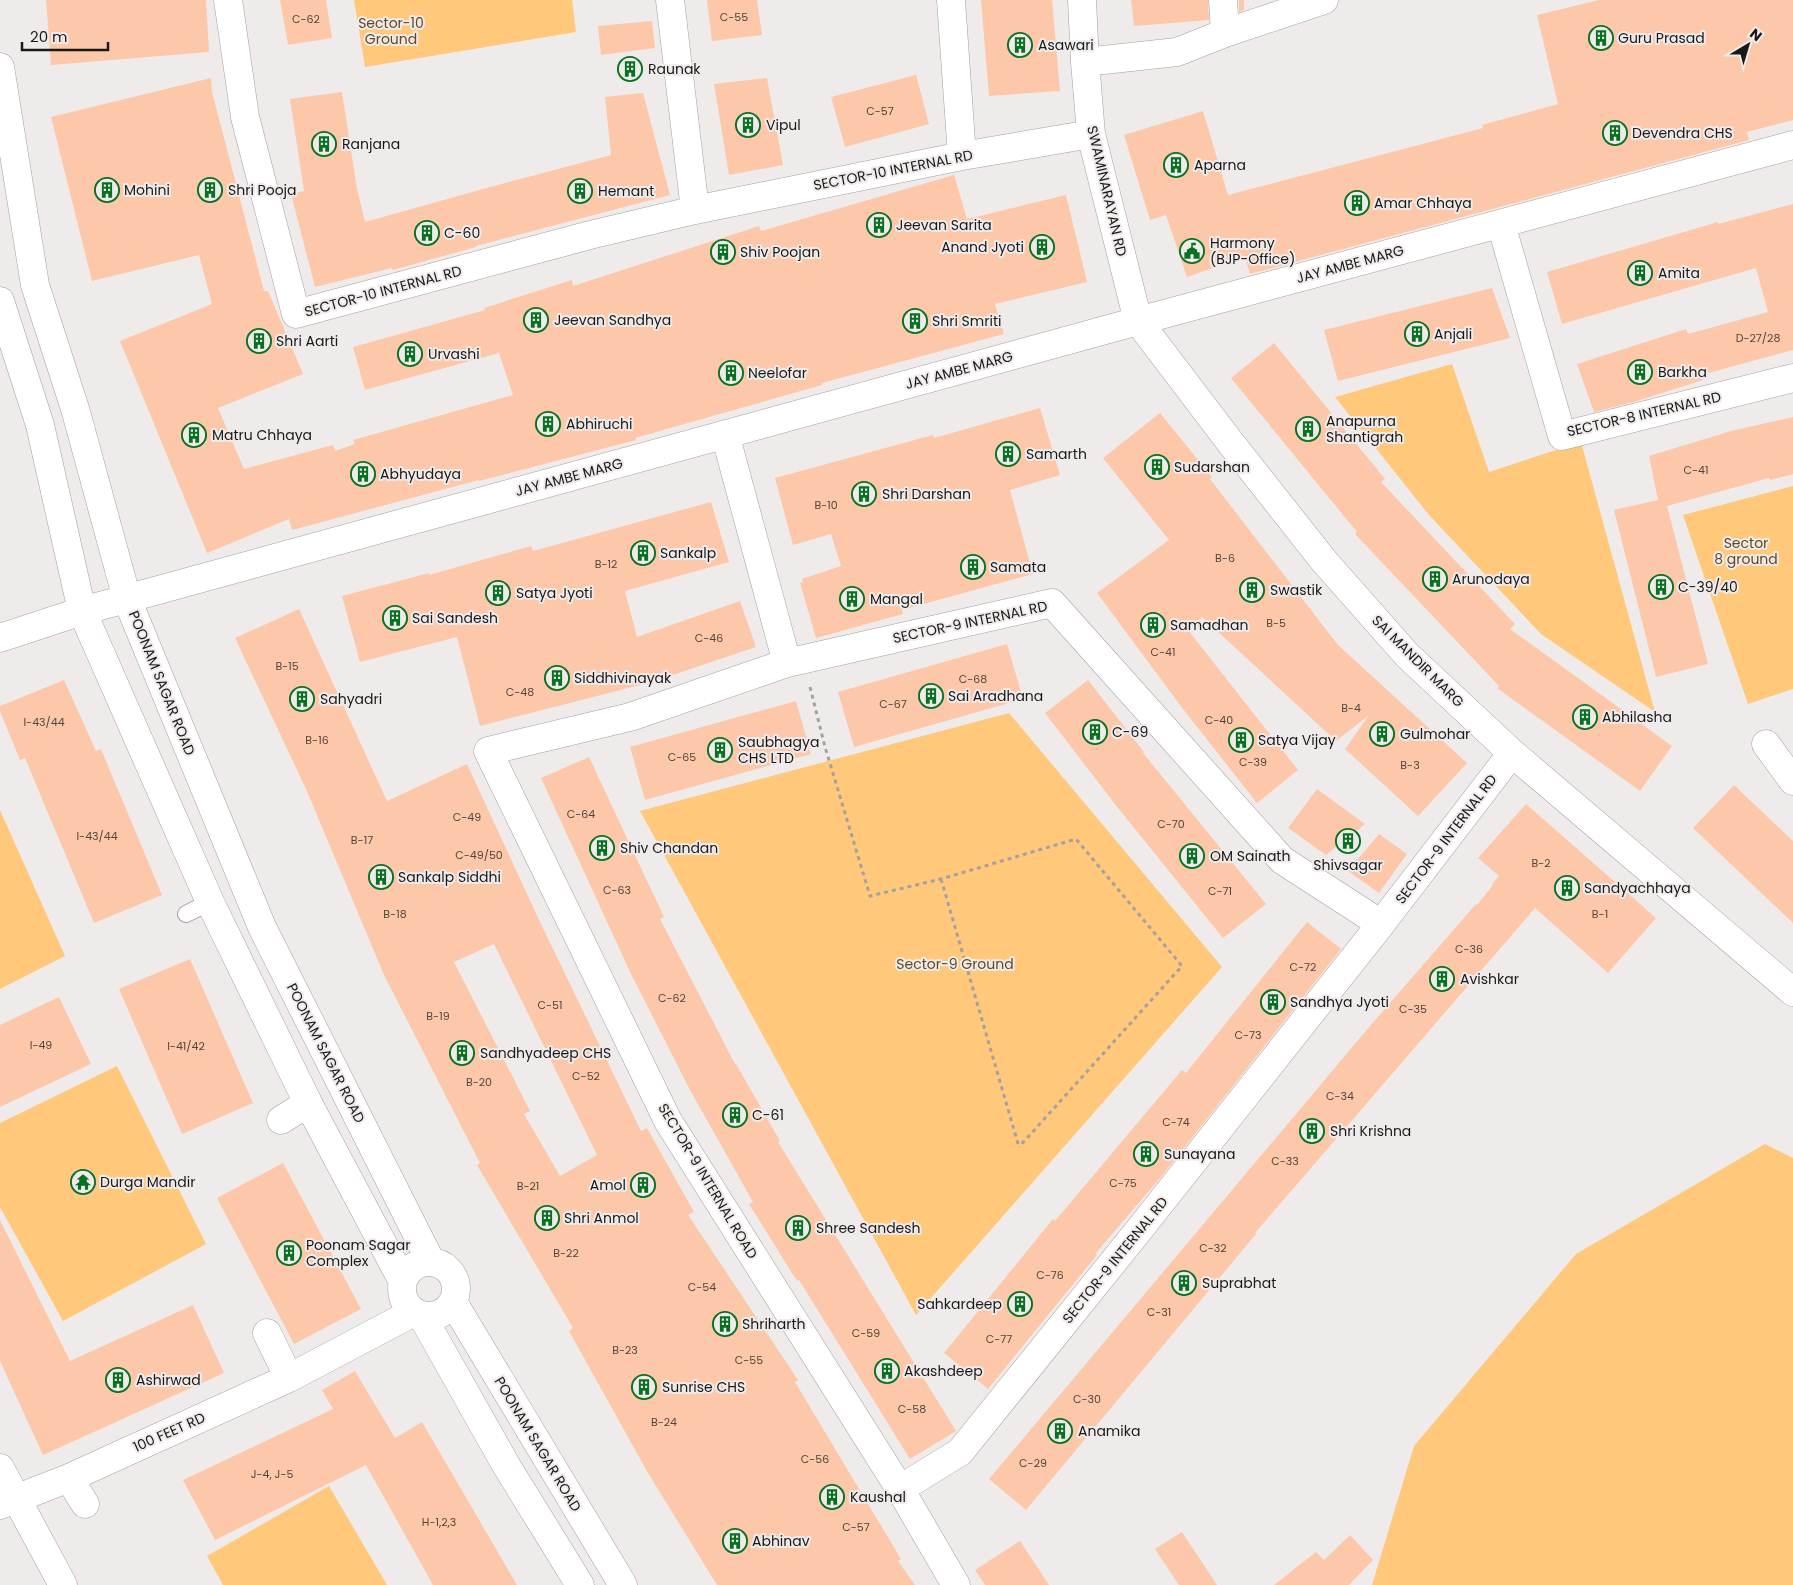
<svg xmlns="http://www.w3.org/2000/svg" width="1793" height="1585" font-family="Poppins,sans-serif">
<rect width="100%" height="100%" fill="#efebea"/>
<path fill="#ffc87b" d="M354,0h218l4,32 -211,35z
M1452,364l37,108 92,-30 74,270 -114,-78 -112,-119 -94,-118z
M1793,486v203l-45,15 -65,-189z
M1009,713l213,254 -306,348 -276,-504z
M0,810l65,146 -65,33z
M117,1066l89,178 -143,77 -63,-114v-84z
M1765,1144l28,14v427h-421l42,-139 162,-192z
M329,1486l58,99h-164l-16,-29z"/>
<path fill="#fdc8a9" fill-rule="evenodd" d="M46,0h160l3,52 -158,13z
M280,0h46l6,38 -44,7z
M707,0h50l5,35 -50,6z
M981,0h71l8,91 -71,5z
M1131,0h77l1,20 -75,6z
M1239,0h5v10l-5,2z
M1599,0h194v120l-46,12 2,8 -499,134 -5,-17 -58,20 -21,-62 -16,5 -26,-85 79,-24 25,84 255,-67 -1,-3 76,-21 -21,-89z
M652,21l3,27 -54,7 -3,-29z
M916,75l13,49 -84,23 -14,-50z
M211,78l1,14 52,199h4l35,83 -85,34 26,61 89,-24 2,6 20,-7 -2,-4 160,-45 -14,-42 -134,37 -12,-43 132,-37 -1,-2 88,-28 1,6 186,-60 2,5 193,-56 13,44 99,-24 21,87 -92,22 9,30 -182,49v2l-187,53 1,2 -157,41v-1l-187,50 -3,-11 -82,34 -87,-212 92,-37 -13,-49 -107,26 -41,-164z
M767,78l16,87 -54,10 -15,-91z
M342,92l15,97 8,33 125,-35 121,-32 -6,-58 38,-4 27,102 -194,51v1l-83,23 -1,-2 -77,19 -24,-93 13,-3 -14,-92z
M1793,204v146l-92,25 2,5 -66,21 -43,11 -17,-48 109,-35 2,5 80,-22 -12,-44 -194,56 -15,-52 171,-50v2z
M1492,288l18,50 -172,43 -14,-51z
M1274,343l111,136 -4,3 134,142 -5,5 162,117 -32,45 -143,-103 2,-2 -144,-152 2,-2 -126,-154z
M1040,408l20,67 -50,15 23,84 -131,36 1,4 -87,24 -16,-55 3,-1 -1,-3 39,-13 -10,-32 -38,11 -18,-67 158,-43 1,3z
M1160,413l52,64 -2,2 128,166 129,118 -49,53 -73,-67 24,-34 -33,26 -134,-124 -14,13 110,140 -41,33 -74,-94 -86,-116 72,-53 -66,-82z
M1793,417v57l-23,6 -1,-2 -102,28 41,158 -52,13 -42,-167 44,-10 -9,-44 82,-25z
M711,502l18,60 -104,29 12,46 103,-36 16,46 -104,35 -172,44 -23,-89 -97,25 -18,-66 87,-23v2l102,-29 2,5z
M299,609l88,192 80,-37 73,158 101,209 6,-3 47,84 -6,3 110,165 -3,2 106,177 -3,2 17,24h-198l-69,-112 -79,-142 4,-3 -96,-163 3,-2 -96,-188 -78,-186 -71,-151zM494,944l103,211 -37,21 -36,-62 6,-3 -76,-149z
M1007,644l16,55 -169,48 -16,-55z
M64,680l32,71 5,-2 61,146 -68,28 -69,-165 -5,2 -20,-49v-5z
M1088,680l56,72 -1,1 123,151 -43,34 -105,-130 -73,-95z
M796,701l15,53 -166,46 -15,-53z
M589,757l75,160 -4,2 75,145h1l44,77 -2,1 178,289 -46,28 -111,-179 -2,1 -48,-77 4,-2 -63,-112 -59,-116 -90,-196z
M1734,785l59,56v82l-100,-95z
M1317,789l48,35 -39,31 -38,-27z
M1526,804l130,114 -48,55 -73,-65 -280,325 1,1 -230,276 -37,-31 381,-453 106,-122 1,1 16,-20 -1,-1 7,-8 -21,-18z
M1379,834l28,20 -28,39 -31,-22z
M1307,922l34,27 -180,228 -66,77 2,1 -109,134 -44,-36 109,-134 2,2 127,-151 4,3z
M190,959l63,144 -71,31 -63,-145z
M59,997l32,67 -91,43v-82z
M283,1163l78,146 -67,35 -77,-146z
M69 1182a14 14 0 1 1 28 0a14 14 0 1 1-28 0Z
M0,1220l70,141 123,-56 31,68 -181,82 -43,-94z
M355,1371l40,67 27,-16 95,163h-84l-67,-120 -151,75 -32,-60 150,-71 -11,-19z
M1182,1532l35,53h-38l-24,-36z
M1350,1535l23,25 -24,25h-75l42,-33 8,8z
M1020,1541l29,44h-64l-10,-15z"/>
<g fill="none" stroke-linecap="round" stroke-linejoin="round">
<defs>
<path id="lane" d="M186,914l24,-12"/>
<path id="street" d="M228,0l17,117 51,197 294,-79 105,-25 267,-54 129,-22
M670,0l25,210
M951,0l11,156
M1082,0l3,62 6,72 47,187 92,121 94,119 83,94 105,98 281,239
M1223,0l2,33 99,-33
M1085,62l92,-10 48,-19
M1501,224l61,212 231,-58
M725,434l62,229 265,-60 230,257 99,64 131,-171
M0,638l82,-27 1056,-290 655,-176
M787,663l-157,54 -142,34 180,370 232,368
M1766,744l27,37
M281,1120l27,-17
M267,1333l22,45
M0,1468l63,117
M69,1478l16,26
M0,1505l69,-27 220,-100 125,-66
M956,1585l-56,-96 60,-37 179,-222 242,-306"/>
<path id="secondary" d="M0,67l35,218 41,127 51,187 135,328 169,335
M0,301l40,124 42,186 128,291 98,201 94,177
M402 1289a27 27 0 1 1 54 0a27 27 0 1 1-54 0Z
M453,1302l170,283
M422,1316l84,149 74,120"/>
</defs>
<use href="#lane" stroke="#a39f9f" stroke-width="18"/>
<use href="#street" stroke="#a39f9f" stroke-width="29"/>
<use href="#secondary" stroke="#a39f9f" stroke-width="29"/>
<path stroke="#a4a1a0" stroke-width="3" stroke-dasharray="4 4" stroke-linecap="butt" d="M810,687l15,60 45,149 71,-17 135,-40 106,127 -163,181
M941,879l78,268"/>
<use href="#lane" stroke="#fff" stroke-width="16"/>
<use href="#street" stroke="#fff" stroke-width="28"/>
<use href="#secondary" stroke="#fff" stroke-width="28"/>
</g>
<defs>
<symbol id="building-ring" viewBox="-11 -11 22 22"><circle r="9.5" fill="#efebea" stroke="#087121" stroke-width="1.5"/><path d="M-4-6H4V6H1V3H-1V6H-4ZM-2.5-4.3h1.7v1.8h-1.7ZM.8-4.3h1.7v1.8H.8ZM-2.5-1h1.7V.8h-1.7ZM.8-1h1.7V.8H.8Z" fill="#087121"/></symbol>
<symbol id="civic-ring" viewBox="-11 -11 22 22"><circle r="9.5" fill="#efebea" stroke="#087121" stroke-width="1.5"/><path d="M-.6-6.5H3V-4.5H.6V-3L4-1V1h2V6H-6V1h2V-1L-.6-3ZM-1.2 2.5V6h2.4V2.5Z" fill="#087121"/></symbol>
<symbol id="temple-ring" viewBox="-11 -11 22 22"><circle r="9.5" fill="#efebea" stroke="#087121" stroke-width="1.5"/><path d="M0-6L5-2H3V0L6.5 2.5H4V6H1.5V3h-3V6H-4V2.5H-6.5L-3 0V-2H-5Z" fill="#087121"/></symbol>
</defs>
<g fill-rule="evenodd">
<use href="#building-ring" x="1587" y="24" width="28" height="28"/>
<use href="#building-ring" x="1006" y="31" width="28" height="28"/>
<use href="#building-ring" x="616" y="55" width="28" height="28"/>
<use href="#building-ring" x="734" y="111" width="28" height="28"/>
<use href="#building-ring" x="1601" y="119" width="28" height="28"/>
<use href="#building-ring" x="310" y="130" width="28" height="28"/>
<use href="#building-ring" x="1162" y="151" width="28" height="28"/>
<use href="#building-ring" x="93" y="176" width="28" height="28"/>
<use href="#building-ring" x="196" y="176" width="28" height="28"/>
<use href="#building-ring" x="566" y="177" width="28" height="28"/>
<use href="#building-ring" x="1343" y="189" width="28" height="28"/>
<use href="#building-ring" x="865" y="211" width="28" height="28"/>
<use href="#building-ring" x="413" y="219" width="28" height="28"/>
<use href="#building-ring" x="1028" y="233" width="28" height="28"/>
<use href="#civic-ring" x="1178" y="237" width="28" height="28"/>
<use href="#building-ring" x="709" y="238" width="28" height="28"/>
<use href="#building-ring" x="1626" y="259" width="28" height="28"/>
<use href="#building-ring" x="522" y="306" width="28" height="28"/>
<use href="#building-ring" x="901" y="307" width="28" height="28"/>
<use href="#building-ring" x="1403" y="320" width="28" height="28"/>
<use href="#building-ring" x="245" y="327" width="28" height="28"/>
<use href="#building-ring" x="396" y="340" width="28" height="28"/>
<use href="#building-ring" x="1626" y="358" width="28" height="28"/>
<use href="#building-ring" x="717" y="359" width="28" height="28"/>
<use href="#building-ring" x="534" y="410" width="28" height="28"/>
<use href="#building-ring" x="1294" y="415" width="28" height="28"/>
<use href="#building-ring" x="180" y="421" width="28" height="28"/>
<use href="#building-ring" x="994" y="440" width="28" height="28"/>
<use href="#building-ring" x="1143" y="453" width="28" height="28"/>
<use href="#building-ring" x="349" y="460" width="28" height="28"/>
<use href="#building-ring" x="850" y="480" width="28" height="28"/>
<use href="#building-ring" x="629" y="539" width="28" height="28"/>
<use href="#building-ring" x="959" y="553" width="28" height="28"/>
<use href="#building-ring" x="1421" y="565" width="28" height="28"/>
<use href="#building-ring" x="1647" y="573" width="28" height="28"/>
<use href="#building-ring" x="1238" y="576" width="28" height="28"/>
<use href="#building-ring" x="484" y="579" width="28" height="28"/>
<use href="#building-ring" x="838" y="585" width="28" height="28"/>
<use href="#building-ring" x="381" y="604" width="28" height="28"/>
<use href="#building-ring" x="1139" y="611" width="28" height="28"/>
<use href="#building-ring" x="543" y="664" width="28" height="28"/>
<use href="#building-ring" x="917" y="682" width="28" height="28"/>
<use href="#building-ring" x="288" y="685" width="28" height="28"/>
<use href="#building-ring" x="1571" y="703" width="28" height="28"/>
<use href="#building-ring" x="1081" y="718" width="28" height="28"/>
<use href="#building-ring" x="1368" y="720" width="28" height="28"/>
<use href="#building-ring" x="1227" y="726" width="28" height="28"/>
<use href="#building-ring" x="706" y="736" width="28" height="28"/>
<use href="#building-ring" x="1334" y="827" width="28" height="28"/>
<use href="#building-ring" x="588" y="834" width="28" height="28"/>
<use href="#building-ring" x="1178" y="842" width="28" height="28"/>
<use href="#building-ring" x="367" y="863" width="28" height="28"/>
<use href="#building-ring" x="1553" y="874" width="28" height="28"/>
<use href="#building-ring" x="1428" y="965" width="28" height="28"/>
<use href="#building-ring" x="1259" y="988" width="28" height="28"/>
<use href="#building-ring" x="448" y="1039" width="28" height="28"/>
<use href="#building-ring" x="721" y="1101" width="28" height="28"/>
<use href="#building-ring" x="1298" y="1117" width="28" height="28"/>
<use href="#building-ring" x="1132" y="1140" width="28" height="28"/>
<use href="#temple-ring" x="69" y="1168" width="28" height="28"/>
<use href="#building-ring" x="629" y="1171" width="28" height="28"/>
<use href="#building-ring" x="533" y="1204" width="28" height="28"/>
<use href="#building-ring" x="784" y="1214" width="28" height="28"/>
<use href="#building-ring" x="275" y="1239" width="28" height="28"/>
<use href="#building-ring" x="1170" y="1269" width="28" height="28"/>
<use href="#building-ring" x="1006" y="1290" width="28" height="28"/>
<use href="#building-ring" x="711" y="1310" width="28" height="28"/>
<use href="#building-ring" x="873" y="1357" width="28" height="28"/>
<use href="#building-ring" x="104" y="1366" width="28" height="28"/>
<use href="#building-ring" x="630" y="1373" width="28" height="28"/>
<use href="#building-ring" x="1046" y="1417" width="28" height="28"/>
<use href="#building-ring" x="818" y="1483" width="28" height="28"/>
<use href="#building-ring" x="721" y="1527" width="28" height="28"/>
</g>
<g text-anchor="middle" stroke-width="4" stroke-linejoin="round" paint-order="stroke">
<g font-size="11" fill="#53453d">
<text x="734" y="21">C-55</text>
<text x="306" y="23">C-62</text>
<text x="880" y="115">C-57</text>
<text x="1758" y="342">D-27/28</text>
<text x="1696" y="474">C-41</text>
<text x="826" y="509">B-10</text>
<text x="1225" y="562">B-6</text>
<text x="606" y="568">B-12</text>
<text x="1276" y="627">B-5</text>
<text x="709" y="642">C-46</text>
<text x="1163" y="656">C-41</text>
<text x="287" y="670">B-15</text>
<text x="973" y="683">C-68</text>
<text x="520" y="696">C-48</text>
<text x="893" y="708">C-67</text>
<text x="1351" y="712">B-4</text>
<text x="1219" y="724">C-40</text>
<text x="44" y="726">I-43/44</text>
<text x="317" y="744">B-16</text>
<text x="682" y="761">C-65</text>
<text x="1253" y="766">C-39</text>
<text x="1410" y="769">B-3</text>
<text x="581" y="818">C-64</text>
<text x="467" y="821">C-49</text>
<text x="1171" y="828">C-70</text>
<text x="97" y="840">I-43/44</text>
<text x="362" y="844">B-17</text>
<text x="479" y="859">C-49/50</text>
<text x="1541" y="867">B-2</text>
<text x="617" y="894">C-63</text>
<text x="1220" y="895">C-71</text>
<text x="395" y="918">B-18</text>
<text x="1600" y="918">B-1</text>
<text x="1469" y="953">C-36</text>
<text x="1303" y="971">C-72</text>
<text x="672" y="1002">C-62</text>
<text x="550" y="1009">C-51</text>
<text x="1413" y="1013">C-35</text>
<text x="438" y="1020">B-19</text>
<text x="1248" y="1039">C-73</text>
<text x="41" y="1049">I-49</text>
<text x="186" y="1050">I-41/42</text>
<text x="586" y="1080">C-52</text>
<text x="479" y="1086">B-20</text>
<text x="1340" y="1100">C-34</text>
<text x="1176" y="1126">C-74</text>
<text x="1285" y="1165">C-33</text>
<text x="1123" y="1187">C-75</text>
<text x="528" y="1190">B-21</text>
<text x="1213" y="1252">C-32</text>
<text x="566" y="1257">B-22</text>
<text x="1050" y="1279">C-76</text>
<text x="702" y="1291">C-54</text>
<text x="1159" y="1316">C-31</text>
<text x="866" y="1337">C-59</text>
<text x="999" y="1343">C-77</text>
<text x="625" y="1354">B-23</text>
<text x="749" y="1364">C-55</text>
<text x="1087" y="1403">C-30</text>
<text x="912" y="1413">C-58</text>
<text x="664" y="1426">B-24</text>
<text x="815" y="1463">C-56</text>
<text x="1033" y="1467">C-29</text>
<text x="272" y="1478">J-4, J-5</text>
<text x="439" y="1526">H-1,2,3</text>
<text x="856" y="1531">C-57</text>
</g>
<g font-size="14" fill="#604824" stroke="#efebea">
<text x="391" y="28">Sector-10<tspan x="391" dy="16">Ground</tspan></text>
<text x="1746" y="548">Sector<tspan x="1746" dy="16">8 ground</tspan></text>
<text x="955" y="969">Sector-9 Ground</text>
</g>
<g font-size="14" fill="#1a1919" stroke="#efebea" text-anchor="start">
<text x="1618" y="43">Guru Prasad</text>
<text x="1038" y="50">Asawari</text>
<text x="648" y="74">Raunak</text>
<text x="766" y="130">Vipul</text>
<text x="1632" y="138">Devendra CHS</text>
<text x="342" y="149">Ranjana</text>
<text x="1194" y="170">Aparna</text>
<text x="124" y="195">Mohini</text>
<text x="228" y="195">Shri Pooja</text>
<text x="598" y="196">Hemant</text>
<text x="1374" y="208">Amar Chhaya</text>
<text x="896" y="230">Jeevan Sarita</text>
<text x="444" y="238">C-60</text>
<text x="1210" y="248">Harmony<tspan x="1210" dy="16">(BJP-Office)</tspan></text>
<text x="1024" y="252" text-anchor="end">Anand Jyoti</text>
<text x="740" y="257">Shiv Poojan</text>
<text x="1658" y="278">Amita</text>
<text x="554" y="325">Jeevan Sandhya</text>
<text x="932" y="326">Shri Smriti</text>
<text x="1434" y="339">Anjali</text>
<text x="276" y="346">Shri Aarti</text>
<text x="428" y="359">Urvashi</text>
<text x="1658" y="377">Barkha</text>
<text x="748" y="378">Neelofar</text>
<text x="1326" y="426">Anapurna<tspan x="1326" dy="16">Shantigrah</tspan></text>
<text x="566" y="429">Abhiruchi</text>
<text x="212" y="440">Matru Chhaya</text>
<text x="1026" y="459">Samarth</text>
<text x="1174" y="472">Sudarshan</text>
<text x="380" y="479">Abhyudaya</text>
<text x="882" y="499">Shri Darshan</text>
<text x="660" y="558">Sankalp</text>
<text x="990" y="572">Samata</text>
<text x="1452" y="584">Arunodaya</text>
<text x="1678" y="592">C-39/40</text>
<text x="1270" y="595">Swastik</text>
<text x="516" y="598">Satya Jyoti</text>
<text x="870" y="604">Mangal</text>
<text x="412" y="623">Sai Sandesh</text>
<text x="1170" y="630">Samadhan</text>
<text x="574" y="683">Siddhivinayak</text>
<text x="948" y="701">Sai Aradhana</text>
<text x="320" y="704">Sahyadri</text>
<text x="1602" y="722">Abhilasha</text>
<text x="1112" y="737">C-69</text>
<text x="1400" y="739">Gulmohar</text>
<text x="1258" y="745">Satya Vijay</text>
<text x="738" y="747">Saubhagya<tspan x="738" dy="16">CHS LTD</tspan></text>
<text x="620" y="853">Shiv Chandan</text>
<text x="1210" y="861">OM Sainath</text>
<text x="1348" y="870" text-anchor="middle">Shivsagar</text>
<text x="398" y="882">Sankalp Siddhi</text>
<text x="1584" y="893">Sandyachhaya</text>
<text x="1460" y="984">Avishkar</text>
<text x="1290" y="1007">Sandhya Jyoti</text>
<text x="480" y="1058">Sandhyadeep CHS</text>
<text x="752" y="1120">C-61</text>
<text x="1330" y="1136">Shri Krishna</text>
<text x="1164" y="1159">Sunayana</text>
<text x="100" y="1187">Durga Mandir</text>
<text x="626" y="1190" text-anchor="end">Amol</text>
<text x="564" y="1223">Shri Anmol</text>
<text x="816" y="1233">Shree Sandesh</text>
<text x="306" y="1250">Poonam Sagar<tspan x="306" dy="16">Complex</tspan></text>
<text x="1202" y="1288">Suprabhat</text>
<text x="1002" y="1309" text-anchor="end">Sahkardeep</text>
<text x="742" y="1329">Shriharth</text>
<text x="904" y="1376">Akashdeep</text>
<text x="136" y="1385">Ashirwad</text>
<text x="662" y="1392">Sunrise CHS</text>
<text x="1078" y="1436">Anamika</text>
<text x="850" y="1502">Kaushal</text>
<text x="752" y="1546">Abhinav</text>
</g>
<g font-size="14" fill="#1a1919" stroke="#efebea">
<text transform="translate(893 170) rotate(-11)" y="5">SECTOR-10 INTERNAL RD</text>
<text transform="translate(1107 191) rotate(77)" y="5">SWAMINARAYAN RD</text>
<text transform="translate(1350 264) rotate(-15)" y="5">JAY AMBE MARG</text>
<text transform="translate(383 291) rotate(-15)" y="5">SECTOR-10 INTERNAL RD</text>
<text transform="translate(959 370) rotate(-15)" y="5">JAY AMBE MARG</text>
<text transform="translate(1644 414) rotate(-13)" y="5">SECTOR-8 INTERNAL RD</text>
<text transform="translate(569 477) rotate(-15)" y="5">JAY AMBE MARG</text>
<text transform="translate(970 622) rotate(-12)" y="5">SECTOR-9 INTERNAL RD</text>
<text transform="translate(1418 661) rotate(45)" y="5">SAI MANDIR MARG</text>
<text transform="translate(162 683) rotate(68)" y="5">POONAM SAGAR ROAD</text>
<text transform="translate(1446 839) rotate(-53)" y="5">SECTOR-9 INTERNAL RD</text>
<text transform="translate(326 1053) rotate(63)" y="5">POONAM SAGAR ROAD</text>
<text transform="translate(708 1181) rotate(59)" y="5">SECTOR-9 INTERNAL ROAD</text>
<text transform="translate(1115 1260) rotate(-51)" y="5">SECTOR-9 INTERNAL RD</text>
<text transform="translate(169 1432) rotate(-24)" y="5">100 FEET RD</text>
<text transform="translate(538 1444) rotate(59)" y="5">POONAM SAGAR ROAD</text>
</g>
</g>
<g transform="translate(1748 45) rotate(38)" stroke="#efebea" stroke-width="4" paint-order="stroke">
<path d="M0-4L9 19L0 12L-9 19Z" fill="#1a1919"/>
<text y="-8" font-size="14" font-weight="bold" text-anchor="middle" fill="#1a1919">N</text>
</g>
<path d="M22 42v8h86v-8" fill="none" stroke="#1a1919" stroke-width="2.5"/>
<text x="30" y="42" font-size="15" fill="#1a1919" stroke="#efebea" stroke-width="4" paint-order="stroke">20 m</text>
</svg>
